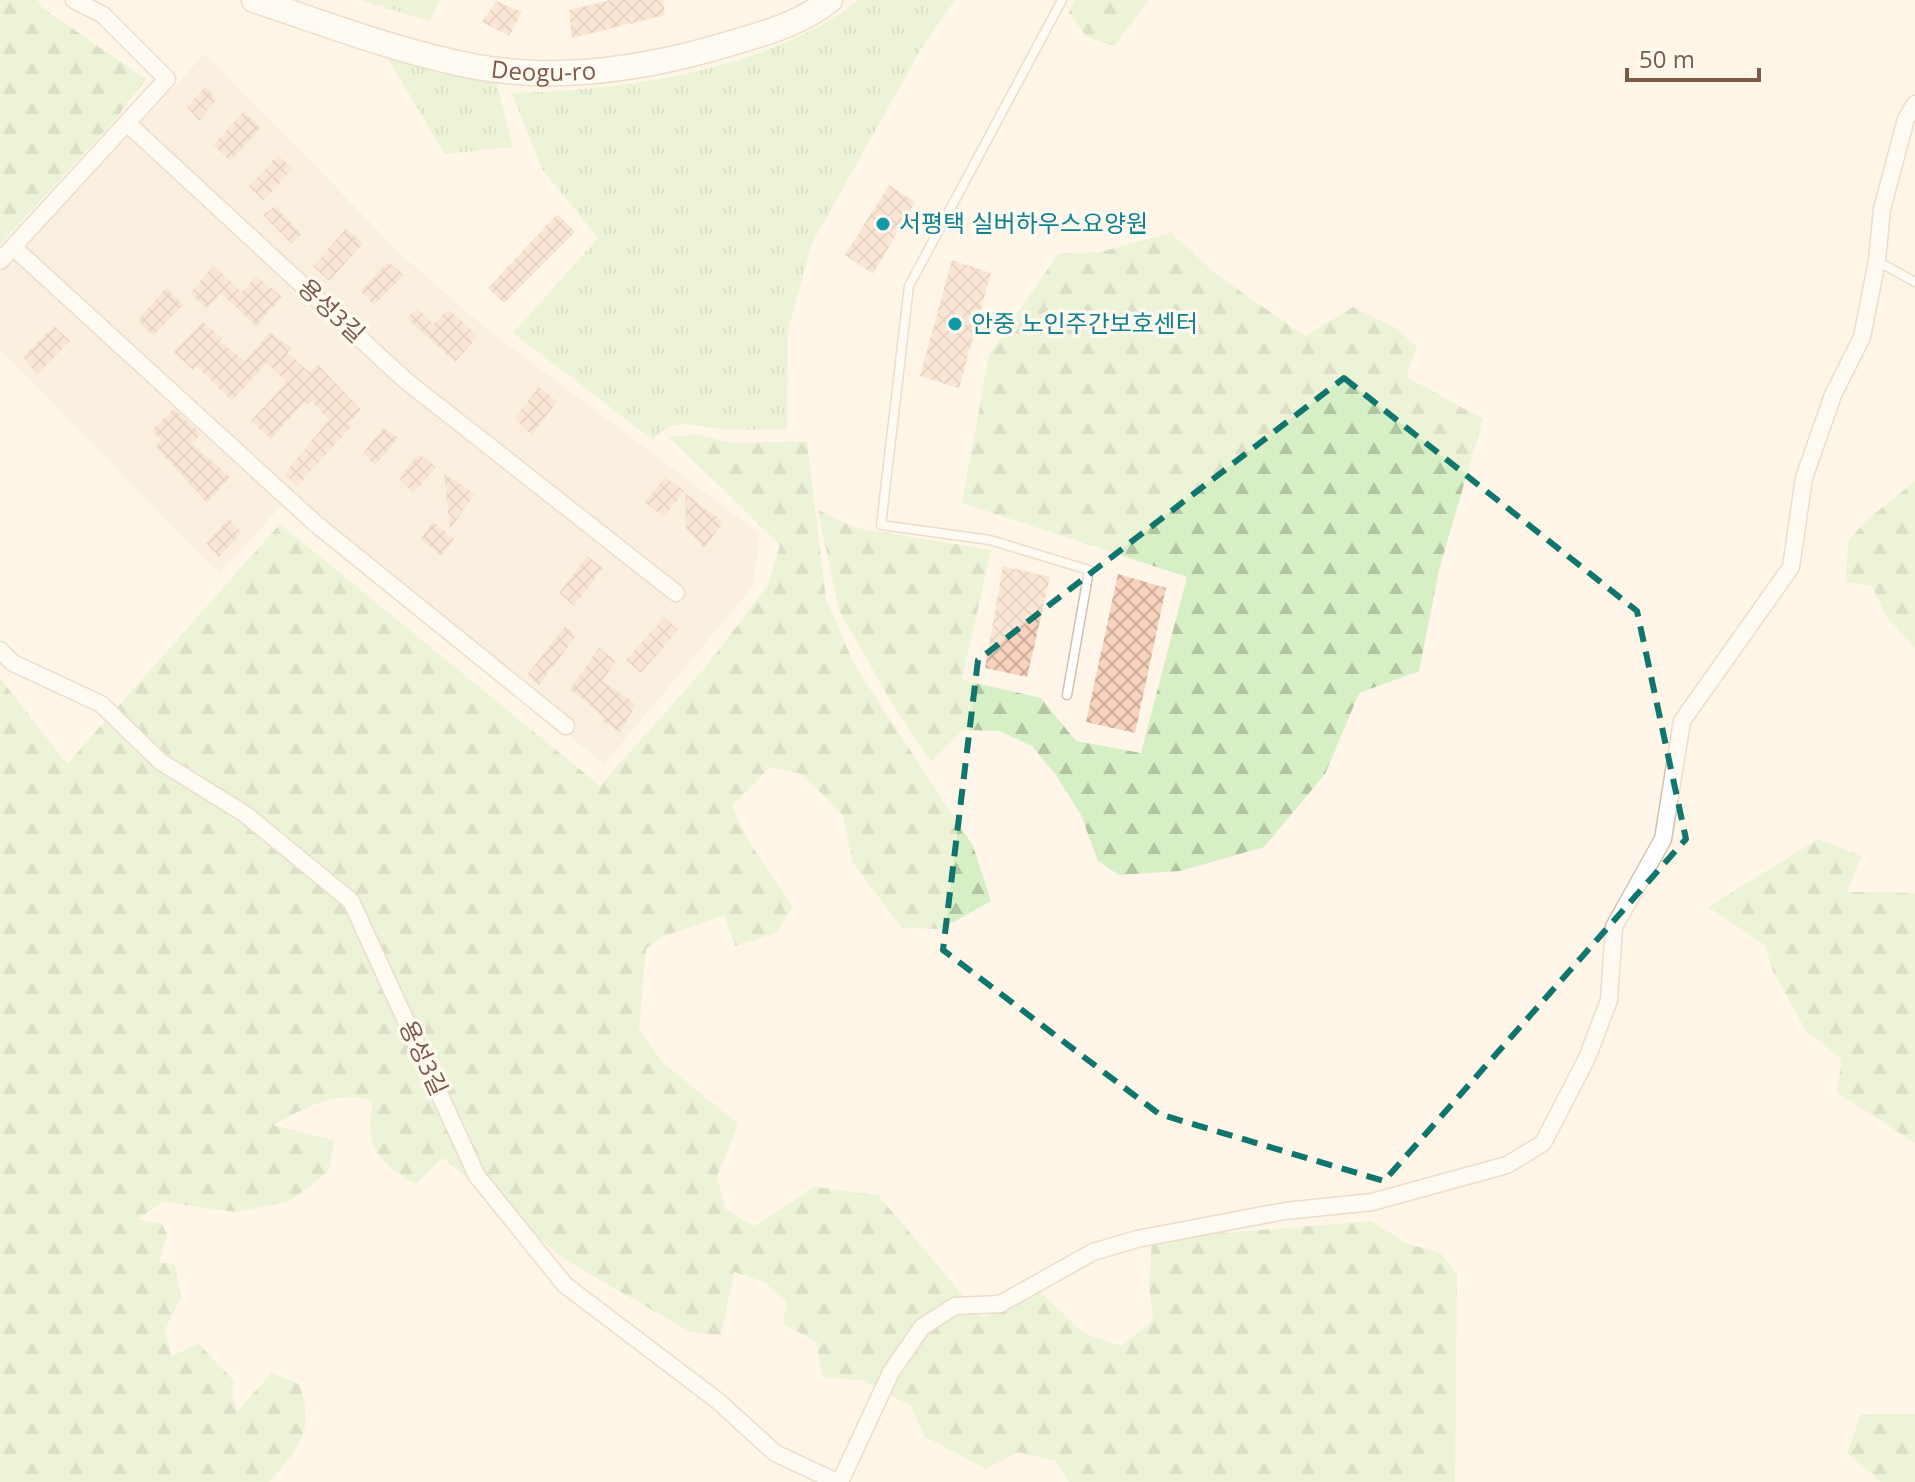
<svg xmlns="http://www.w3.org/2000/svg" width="1915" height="1482" font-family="'Open Sans','Noto Sans KR',sans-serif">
<defs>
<pattern id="grass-tufts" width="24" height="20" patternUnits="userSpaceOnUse" patternTransform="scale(2)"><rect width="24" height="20" fill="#d6efc4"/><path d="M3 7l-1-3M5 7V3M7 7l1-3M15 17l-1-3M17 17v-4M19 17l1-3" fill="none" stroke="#b3c5a1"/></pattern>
<pattern id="forest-firs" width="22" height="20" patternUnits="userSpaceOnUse" patternTransform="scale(2)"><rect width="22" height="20" fill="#d6efc4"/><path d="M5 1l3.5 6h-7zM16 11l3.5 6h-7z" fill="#b3c5a1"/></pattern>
<pattern id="building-cross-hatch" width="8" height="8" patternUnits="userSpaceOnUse" patternTransform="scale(2)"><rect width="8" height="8" fill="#f7d2bc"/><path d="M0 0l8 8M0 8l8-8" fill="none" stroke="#cdad9b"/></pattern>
</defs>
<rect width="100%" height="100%" fill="#fff5e8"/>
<path fill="#f7e7d5" d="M205,54l200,204 78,68 276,207 -5,52 -150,179 -323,-258 -62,68 -219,-225v-77z"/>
<path fill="url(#grass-tufts)" d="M359,0h81l-10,21z
M859,0h96l-34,49 -109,194 -24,87 -1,99c-21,0 -43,1 -64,0 -28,-2 -51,-14 -70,11l-140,-107 85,-95 -56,-69 -30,-76c114,-3 255,-22 347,-93z
M388,59l108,23 17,65 -68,7z"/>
<path fill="url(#forest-firs)" d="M0,0h38l4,8 104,71 -32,42 -114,123z
M1075,0h74l-35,46 -27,-9 -18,-24z
M1171,233l46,42 88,61 48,-29 43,21 21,19 -11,30 77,42 -44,151 -20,101 -60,22 -34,81 -61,73 -84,24 -61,4 -21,-14 -17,-46 -25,-40 -24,-29 -32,-15 -37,-1 -32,32 -42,-64 -50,-88 -21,-100 38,18 135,22 -29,130 79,18 35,43 65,12 46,-176 -225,-74 27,-148 69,-101 41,-2z
M700,435l31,8 76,-2 19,158 29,67 118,180 18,55 -50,28 -39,-1 -49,-65 -10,-48 -41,-41 -32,-7 -38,39 15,33 46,68 -17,26 -41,13 -11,-31 -62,22 -16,12 -7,81 24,33 75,61 -21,52 8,33 29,17 61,-39 63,8 104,123 58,-26 44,41 38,13 31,-26 -4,-35 3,-42 59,-9 160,-13 34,22 36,10 16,21 -2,208h-386l-13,-21 -38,-9 -32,17 -62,-33 -13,-30 -49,-26 -39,-2 -7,-37 -33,-17 4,-22 -23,-20 -30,-10 -13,63 -31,-3 -126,-73 -121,-101 -27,26c-38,-22 -53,-37 -43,-82 -33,-15 -70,7 -100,23l61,15 -5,31 -39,30 -53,11 -74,-10 -26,17 25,5 5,10 -8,28 16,2 6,33 -16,33 6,26 28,-12 35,37 -2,13 5,17 35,-38 27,11c17,46 0,64 -30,98h-269v-804l67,86 213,-240 320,262 105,-118 63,-83 12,-40 -112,-109z
M1915,481v167l-29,-32 -14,-30 -26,-4 2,-41 19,-21z
M1818,839l43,17 -14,36 68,1v250l-78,-51 5,-33 -36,-28 -33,-60 -8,-26 -57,-38z
M1861,1414h54v68h-34l-34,-29z"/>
<path fill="url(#building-cross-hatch)" d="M611,0h52l2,15 -93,23 -3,-28z
M496,1l26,11 -13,24 -27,-14z
M205,87l12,12 -18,22 -12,-14z
M244,111l17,17 -31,33 -17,-16z
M278,155l15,14 -30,31 -14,-14z
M889,185l26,17 -42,72 -28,-19z
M276,206l25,28 -9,10 -29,-29z
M557,214l18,18 -71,71 -16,-15z
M346,229l17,14 -34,38 -16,-15z
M952,260l39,13 -32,115 -39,-12z
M388,262l16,13 -30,30 -14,-14z
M214,266l28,26 14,-16 26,21 -26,29 -35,-33 -15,15 -16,-15z
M166,288l17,17 -30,31 -15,-16z
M417,308l17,16 14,-15 30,27 -23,26 -48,-44z
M203,322l19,16 -3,3 26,20 25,-29 22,16 -5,5 22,19 9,-7 43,45 -13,14 3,3 -54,59 -13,-12 45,-54 -18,-19 -4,3 -2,-3 -34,38 -20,-18 36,-39 -20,-20 -35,39 -35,-35 -4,4 -19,-18z
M54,326l16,15 -32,33 -15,-17z
M539,387l18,14 -25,34 -17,-17z
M174,409l27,25 -9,10 38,33 -23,26 -51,-56 5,-8 -10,-8z
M383,427l15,11 -23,27 -12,-11z
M419,454l17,13 -22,26 -15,-15z
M444,473l31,21 -25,35z
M665,477l19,14 -20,26 -19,-15z
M685,493l38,29 -19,26 -18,-20z
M229,519l13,13 -23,25 -13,-14z
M433,522l21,17 -13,17 -20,-17z
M587,556l16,12 -29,38 -15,-13z
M1003,566l47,11 -23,100 -42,-9z
M1118,574l48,14 -31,145 -49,-11z
M664,617l14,13 -37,43 -15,-13z
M565,626l11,10 -37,49 -12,-10z
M599,648l17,13 -14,20 34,23 -16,28 -18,-11 2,-4 -34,-28z"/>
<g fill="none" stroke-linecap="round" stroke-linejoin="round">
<defs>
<path id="lane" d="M1062,0l-153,286 -28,239 109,15 99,30 -22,125
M1877,261l38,21"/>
<path id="street" d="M128,124l277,256 271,213
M13,247l303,277 250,202
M0,261l167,-182 -64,-64 -29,-15
M0,650l13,13 88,41 60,58 84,52 106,87 126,275 88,109 153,116 57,52 62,29
M840,1482l51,-110 31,-45 33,-21 45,-2 93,-52 44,-13 148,-28 87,-9 135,-37 36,-22 44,-85 22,-58 5,-73 49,-88 19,-118 109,-154 13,-89 29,-83 29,-58 15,-76 5,-52 24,-90 9,-15"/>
<g id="secondary">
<path id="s1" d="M254,0c73,24 147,53 223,67 79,14 165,2 241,-20 40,-12 80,-21 112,-47"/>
</g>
</defs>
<use href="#lane" stroke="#d5beae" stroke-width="11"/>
<use href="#street" stroke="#d5beae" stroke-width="19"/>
<use href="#secondary" stroke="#d9beab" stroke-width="27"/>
<use href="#lane" stroke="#fff" stroke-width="8"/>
<use href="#street" stroke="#fff" stroke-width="16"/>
<use href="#secondary" stroke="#fff" stroke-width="24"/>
</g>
<path d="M0 0H1915V1482H0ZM1344,378l293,233 49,228 -302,342 -225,-67 -216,-164 35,-290z" fill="#fff5e8" fill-opacity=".55" fill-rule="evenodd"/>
<path fill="none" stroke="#0f766e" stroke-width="6" stroke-dasharray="16 10" stroke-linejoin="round" d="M1344,378l293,233 49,228 -302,342 -225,-67 -216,-164 35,-290z"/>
<g fill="#0f9aa8" stroke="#fff9f0" stroke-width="3">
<circle cx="883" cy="224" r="8"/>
<circle cx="955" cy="324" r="8"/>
</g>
<g text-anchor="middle" stroke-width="7" stroke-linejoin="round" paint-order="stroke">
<g font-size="24" fill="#7c5948" stroke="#fff9f0">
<text dy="8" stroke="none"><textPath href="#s1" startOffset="300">Deogu-ro</textPath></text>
<text transform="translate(331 311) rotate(43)" y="8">용성3길</text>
<text transform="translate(423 1058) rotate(65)" y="8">용성3길</text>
</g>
<g font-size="24" fill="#0d838f" stroke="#fff9f0" text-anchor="start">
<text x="899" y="232">서평택 실버하우스요양원</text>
<text x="971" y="332">안중 노인주간보호센터</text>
</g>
</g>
<path d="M1627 68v12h132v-12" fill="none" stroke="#7c5948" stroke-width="4"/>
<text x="1639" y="68" font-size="24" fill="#7c5948" stroke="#fff9f0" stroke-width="6" paint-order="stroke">50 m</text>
</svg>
